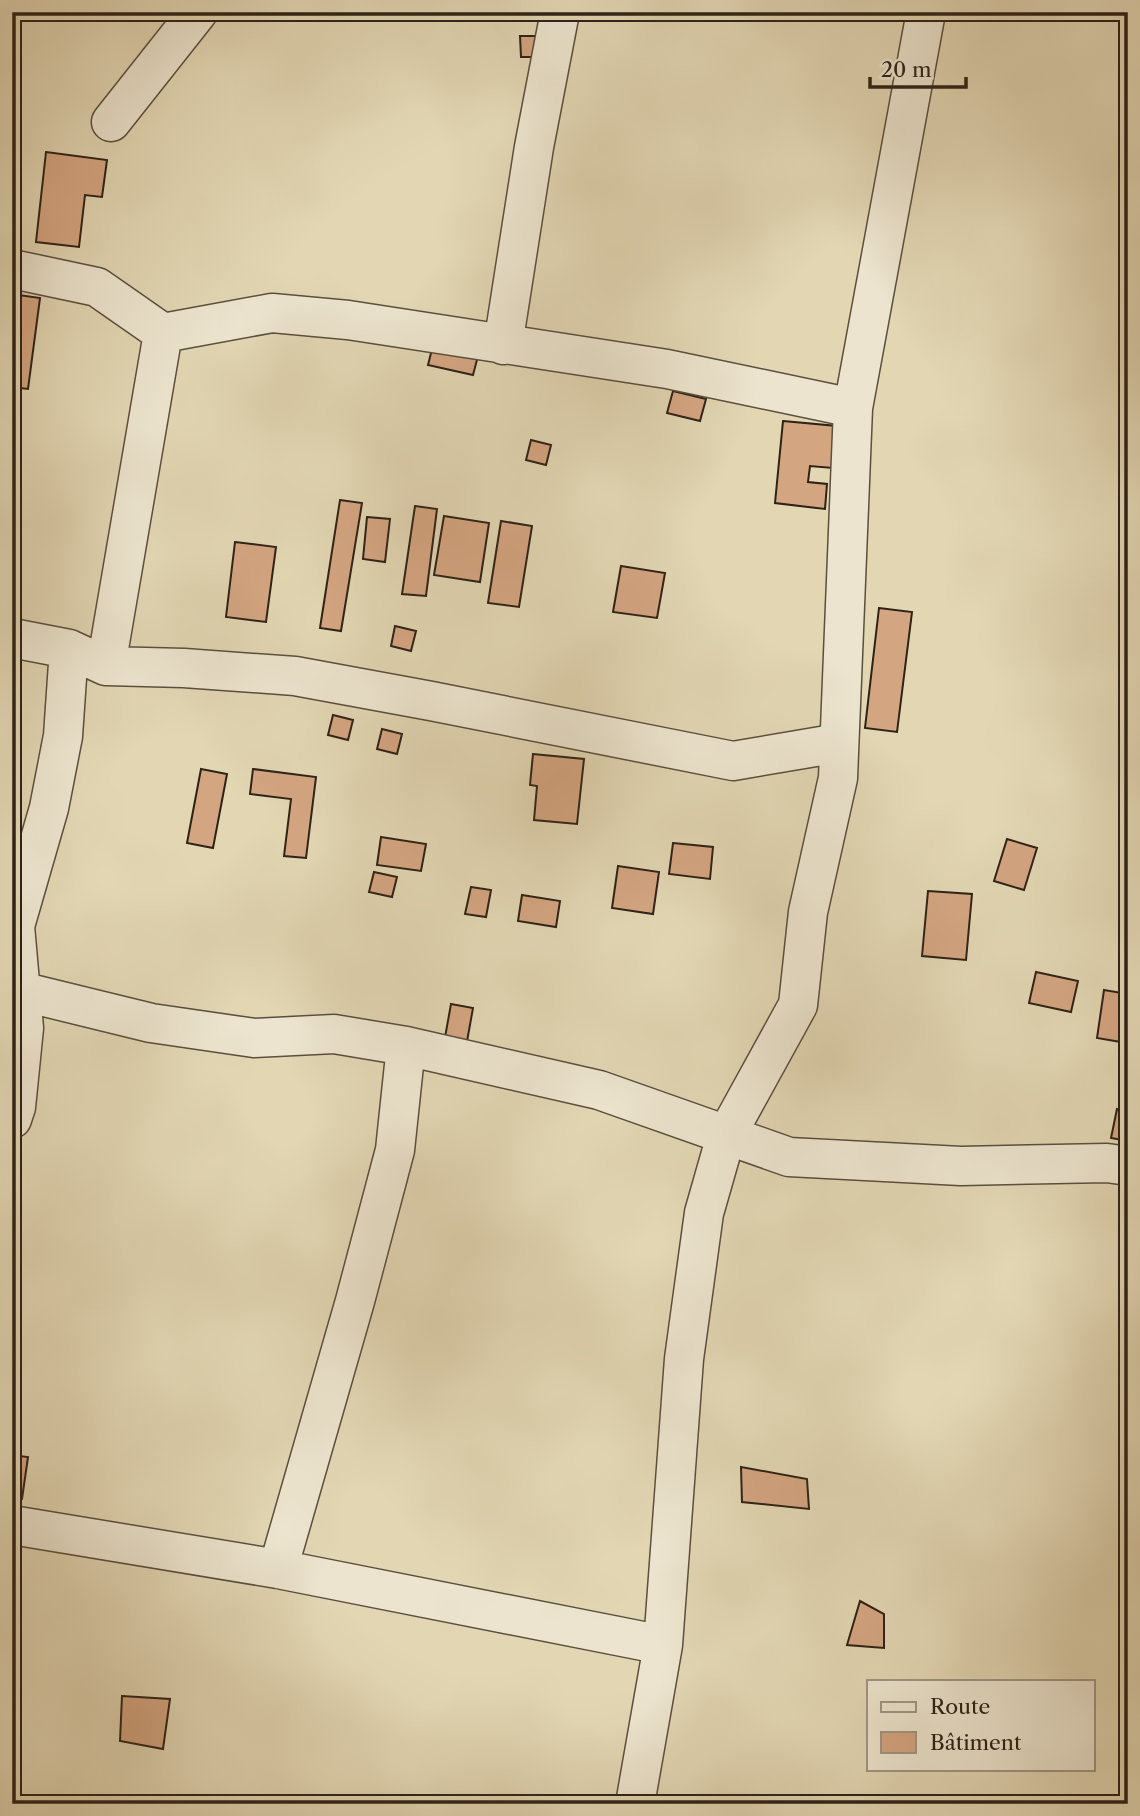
<svg xmlns="http://www.w3.org/2000/svg" width="1140" height="1816" font-family="'Libre Caslon Text',serif">
<rect width="100%" height="100%" fill="#e2d6b3"/>
<filter id="stains"><feTurbulence type="fractalNoise" baseFrequency=".00286" numOctaves="4"/><feColorMatrix values="0 0 0 0 .2 0 0 0 0 .09 0 0 0 0 .02 0 0 0 .5 -.17"/></filter>
<radialGradient id="worn" r=".72"><stop offset=".6" stop-color="#630" stop-opacity="0"/><stop offset="1" stop-color="#630" stop-opacity=".3"/></radialGradient>
<path fill="#d4a581" stroke="#2e2217" stroke-width="2" d="M520,36h21v21h-20z
M46,152l61,8 -5,37 -17,-2 -6,52 -43,-5z
M12,294l28,4 -12,91 -16,-2z
M433,345l45,11 -5,19 -45,-10z
M673,391l33,8 -6,22 -33,-8z
M783,421l54,5 -4,42 -23,-2 -2,16 19,2 -2,25 -50,-6z
M531,440l20,5 -5,20 -20,-5z
M340,500l22,3 -21,128 -21,-3z
M415,506l22,3 -11,87 -24,-2z
M444,516l45,7 -9,59 -46,-7z
M367,517l23,2 -5,43 -22,-3z
M501,521l31,5 -13,81 -31,-4z
M235,542l41,5 -10,75 -40,-5z
M621,566l44,7 -8,45 -44,-6z
M879,608l33,4 -15,120 -32,-4z
M395,626l21,5 -5,20 -20,-5z
M333,715l20,5 -5,20 -20,-5z
M382,729l20,5 -5,20 -20,-5z
M533,754l51,5 -7,65 -43,-4 3,-34 -7,-1z
M201,769l26,5 -14,74 -26,-5z
M253,769l63,8 -10,81 -22,-2 7,-57 -41,-5z
M381,837l45,7 -5,27 -44,-6z
M1007,839l30,9 -13,42 -30,-9z
M673,843l40,4 -3,32 -41,-5z
M618,866l41,6 -6,42 -41,-6z
M374,872l23,5 -5,20 -23,-5z
M471,887l20,3 -5,27 -21,-3z
M928,891l44,3 -6,66 -44,-4z
M522,895l38,6 -4,26 -38,-6z
M1036,972l42,9 -7,31 -42,-9z
M1104,990l24,4 -7,48 -24,-4z
M451,1004l22,4 -7,39 -22,-4z
M1117,1109l11,2v30l-17,-3z
M12,1455l16,2 -6,42 -10,-1z
M741,1467l66,12 2,30 -67,-7z
M860,1601l24,13v34l-37,-3z
M122,1696l48,3 -7,50 -43,-8z"/>
<g fill="none" stroke-linecap="round" stroke-linejoin="round">
<defs>
<path id="minor" d="M111,122l87,-110
M12,269l85,18 66,46 109,-20 76,7 319,49 186,39
M503,345l31,-198 26,-135
M12,638l57,11
M106,666l57,-333
M12,989l139,34 103,15 80,-4 72,12 193,44 190,67 172,9 146,-3 21,3
M12,1119l4,-12 8,-79 -9,-102 34,-118 14,-72 6,-87 37,17 78,2 111,8 136,25 302,60 106,-18
M12,1525l266,44 385,76
M278,1569l77,-268 40,-151 11,-104
M635,1804l28,-159 21,-286 20,-146 22,-77 72,-131 10,-93 30,-134 15,-370 73,-396"/>
</defs>
<use href="#minor" stroke="#5b4f3e" stroke-width="41"/>
<use href="#minor" stroke="#ece4ce" stroke-width="38"/>
</g>
<rect width="1140" height="1816" fill="none" stroke="#e2d6b3" stroke-width="42"/>
<rect x="14" y="14" width="1112" height="1788" fill="none" stroke="#2e2217" stroke-width="3.5"/>
<rect x="21" y="21" width="1098" height="1774" fill="none" stroke="#2e2217" stroke-width="2"/>
<rect x="867" y="1680" width="228" height="91" fill="#ece4ce" stroke="#a09685" stroke-width="2"/>
<rect x="881" y="1702" width="35" height="10" fill="#ece4ce" stroke="#a09685" stroke-width="2"/>
<text x="930" y="1714" font-size="21" fill="#2e2217">Route</text>
<rect x="881" y="1732" width="35" height="21" fill="#d4a581" stroke="#a09685" stroke-width="2"/>
<text x="930" y="1750" font-size="21" fill="#2e2217">Bâtiment</text>
<path d="M870 77v10h96v-10" fill="none" stroke="#2e2217" stroke-width="3.5"/>
<text x="881" y="77" font-size="21" fill="#2e2217" stroke="#ece4ce" stroke-width="5" paint-order="stroke">20 m</text>
<rect width="100%" height="100%" filter="url(#stains)"/>
<rect width="100%" height="100%" fill="url(#worn)"/>
</svg>
